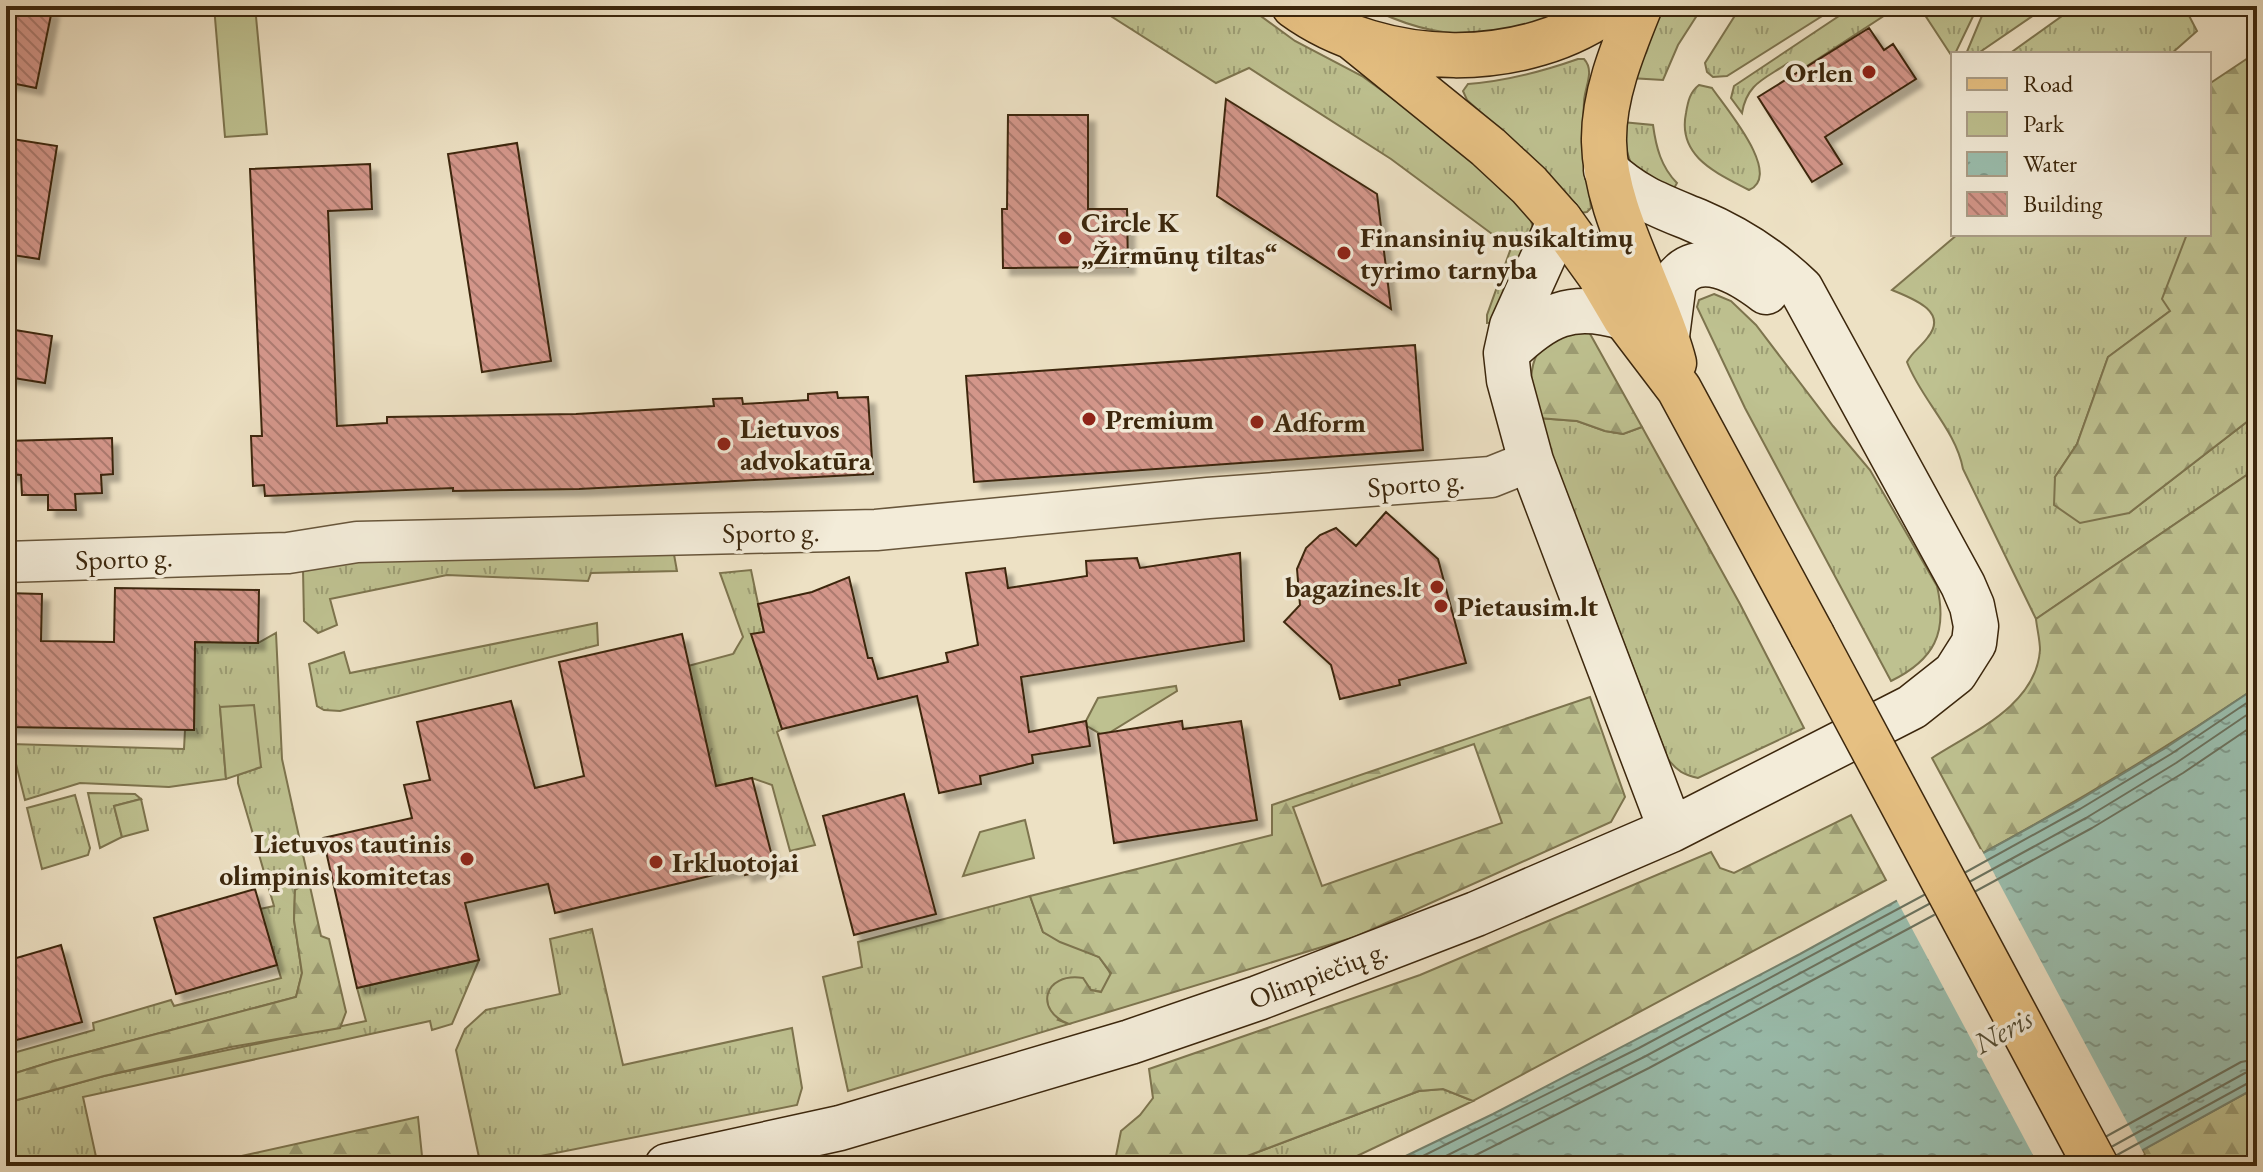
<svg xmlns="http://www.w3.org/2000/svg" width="2263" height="1172" font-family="'EB Garamond',serif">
<defs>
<pattern id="grass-tufts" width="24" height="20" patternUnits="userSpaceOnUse" patternTransform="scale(2)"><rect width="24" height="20" fill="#bec190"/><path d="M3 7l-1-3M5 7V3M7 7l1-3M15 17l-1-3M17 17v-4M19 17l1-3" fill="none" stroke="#9c9d74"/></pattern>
<pattern id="forest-firs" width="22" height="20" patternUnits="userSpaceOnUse" patternTransform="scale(2)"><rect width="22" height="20" fill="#bec190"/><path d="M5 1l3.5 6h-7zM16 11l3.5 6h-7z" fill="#9c9d74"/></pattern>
<pattern id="water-ripples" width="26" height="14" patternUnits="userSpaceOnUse" patternTransform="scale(2)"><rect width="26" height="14" fill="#9abeae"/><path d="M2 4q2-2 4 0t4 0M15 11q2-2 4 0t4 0" fill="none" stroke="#7f9a8c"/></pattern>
<pattern id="building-back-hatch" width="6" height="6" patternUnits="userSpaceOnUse" patternTransform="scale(2)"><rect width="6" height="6" fill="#d3968a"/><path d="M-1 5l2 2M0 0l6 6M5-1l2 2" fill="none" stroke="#ac7a6f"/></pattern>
<filter id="shadow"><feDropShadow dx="7" dy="7" stdDeviation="2" flood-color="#0004"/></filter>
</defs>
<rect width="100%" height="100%" fill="#ede1c4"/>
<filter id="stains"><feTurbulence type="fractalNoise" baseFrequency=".0025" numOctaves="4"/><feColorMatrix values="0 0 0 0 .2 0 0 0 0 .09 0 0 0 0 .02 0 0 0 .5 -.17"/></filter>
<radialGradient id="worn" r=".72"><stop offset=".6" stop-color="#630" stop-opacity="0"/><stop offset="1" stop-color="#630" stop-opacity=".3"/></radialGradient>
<path fill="url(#grass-tufts)" stroke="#7d744e" stroke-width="2" d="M1095,6h152l48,35 67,35 97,71 70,67 4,14 -33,94 -13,1v-8l24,-67 -120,-89 -142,-91 -33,15z
M1367,6h211c-69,39 -142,37 -211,0z
M1664,6h39l-25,39 -15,35 -33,-2 25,-59z
M1741,6h97l-111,70 -14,1 -6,-5 -2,-9z
M1854,6h45l-92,60h-14l-5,-3c-23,16 -41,20 -46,50l-11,-15 3,-12z
M1919,6h59l-25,52z
M1986,6h61l-70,48h-11z
M2076,6h108l13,25 -26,23h-162z
M1578,59h6c11,12 1,27 0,42 -2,36 3,71 7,107l-4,4 -7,1 -61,-66 -52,-47 -4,-9 5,-7c39,-3 73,-12 110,-25z
M1699,85l13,3c12,18 72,87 37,102 -32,-17 -72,-33 -63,-77 2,-12 4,-21 13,-28z
M1622,122l31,3c3,22 8,42 24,58l-4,7 -42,-26 -6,-19z
M1958,234h229l-17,77 -62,46 -31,87 -22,33 74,36 128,-99v54l-221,151 -73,-150c-7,-39 -42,-70 -56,-107 5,-10 14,-15 21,-25 21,-26 -17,-39 -36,-47z
M1714,294l17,7 25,24 77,101 37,44 67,116c11,47 -3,74 -46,95l-146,-273 -48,-101 2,-7z
M1538,418l39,3 28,10 18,3 19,-7 98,177 64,124 -106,50c-14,-3 -21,-7 -30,-19z
M673,549l4,22 -86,2 -3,8 -141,-6 -117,24 7,26 -19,8 -14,-12 -1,-52 6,-7z
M751,570l13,62 -12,3 30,94 -5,3 38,113 -25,6 -18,-66 -20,-7 -36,8 -28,-120 45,-12 10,-17 -23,-64z
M597,623l1,22 -258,66 -16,-1 -7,-4 -8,-42 35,-12 6,21z
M276,633l6,126 27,123 -14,8 -1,30 8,53 -6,24 -242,64 -48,15v-21l88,-25 -1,-7 78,-23 3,6 107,-28 -21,-69 14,-3 -36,-123v-8l23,-8 -41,-60 6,72 -57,8 -89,-4 -55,17 -14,-56 173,5 1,-19 9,-1 1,-87 63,1z
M88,793l47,1 6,5 -27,7 8,31 -22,11z
M75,795l15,53 -2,7 -46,14 -15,-61z
M1030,896l13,36 56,25 12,17 -9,18 -11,-2 -33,30 11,4 -221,67 -25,-114 39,-10 -4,-25z
M592,929l31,136 169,-37 10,60 -5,17 -307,61 -10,-4 -24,-112 9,-21 21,-19 74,-16 -10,-55z
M479,960l-27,64 -20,6 -2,-9 -347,76 15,69h-92v-59l4,-5 94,-26 262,-55 -9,-33z
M1443,1089l30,12 -137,65h-115l198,-75z"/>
<path fill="url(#forest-firs)" stroke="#7d744e" stroke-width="2" fill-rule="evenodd" d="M2257,52v362l-128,99 -49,10 -26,-18 1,-28 22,-33 31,-87 62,-46 -8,-12 25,-65h22v-150z
M1589,332l53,95 -19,7 -18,-3 -28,-10 -39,-3c-10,-28 -13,-69 20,-83 8,-4 22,-3 31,-3z
M2257,468v219c-89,60 -180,115 -274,166l-51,-95c40,-26 104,-52 108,-108 0,-10 -3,-21 -4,-31z
M1590,697l35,100 -14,25 -256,115 -286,87c-35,-13 -26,-52 14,-46l8,12 10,2 10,-19 -12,-16 -39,-15 -17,-10 -13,-36 242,-61v-30zM1474,744l28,79 -180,63 -29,-79z
M1851,815l35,65 -413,221 -30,-12 -24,2 -198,75h-142l37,-10 5,-25 19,-16 13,-17 -4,-29 271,-94 291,-123 9,16 14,5z
M309,882l12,54 8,3 17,73 -6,16 -109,19 -127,29 -94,26 -4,5v-31l48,-15 242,-64 6,-24 -8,-53 1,-30z
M2257,1087v79h-106l-9,-16z
M418,1117l4,39 -5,10h-189l4,-8z"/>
<path fill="#bec190" stroke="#7d744e" stroke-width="2" d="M214,6h41l12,128 -42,3z
M1176,686l1,5 -73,45 -17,-10 -1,-5 12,-23z
M254,705l7,62 -35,12 -6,-72z
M141,799l7,31 -26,7 -8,-31z
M1025,820l9,38 -71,18 17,-44z"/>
<path fill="url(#water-ripples)" stroke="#74826e" stroke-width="2" d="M2257,687v400l-143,79h-729l108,-52 307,-160 276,-152 91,-55z"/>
<path fill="#ede1c4" d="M1981,849l163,305 -22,12h-83l-144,-269z"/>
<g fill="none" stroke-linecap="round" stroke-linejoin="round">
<path stroke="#6b725e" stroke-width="2" d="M1966,872l114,-63 91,-55 86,-58
M1971,881l115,-63 90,-55 81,-55
M1976,891l116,-63 91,-55 74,-50
M2107,1136l134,-74 16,-3
M2113,1146l132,-73 12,-2
M2117,1155l133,-73 7,-1
M1403,1166l236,-118 285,-153
M1426,1166l218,-109 285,-153
M1454,1166l195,-98 285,-153"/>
</g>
<path fill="url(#building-back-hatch)" stroke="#3c270d" stroke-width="2" filter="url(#shadow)" d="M6,6h24l22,4 -16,78 -30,-6z
M1869,28l15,22 9,-6 23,35 -91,58 17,27 -30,18 -54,-85z
M1226,99l151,95 14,115 -174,-113z
M1008,115h80v94h39l1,58 -125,1 -1,-59h5z
M6,138l51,8 -18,113 -33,-5z
M517,143l34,218 -69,11 -34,-218z
M370,164l2,45 -44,2 9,215 50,-3v-6l189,-3 138,-8 -1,-7 29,-1 1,6 65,-4v-6l29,-2 1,6 30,-1 5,77 -294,15 -126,2v-3l-188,8 -1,-11 -11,1 -2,-50h11l-12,-267z
M15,330l37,6 -7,47 -38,-6z
M1415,345l8,105 -449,32 -8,-106z
M112,438l1,36 -12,1 1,18 -27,1 1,16h-28v-15h-26l-1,-20 -15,-1v-33z
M1386,512l52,47 28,104 -67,17 1,5 -60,14 -9,-34 -47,-43 16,-17 -3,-36 9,-21 14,-13 16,-7 20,18z
M1240,553l4,88 -223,36 8,55 57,-11 4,25 -58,9 1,8 -53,13 1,8 -42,9 -22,-97 -135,33 -31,-95 13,-2 -6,-28 54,-12 37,-15 19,81h4l6,21 70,-17 -2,-9 32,-8 -12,-72 39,-5 3,20 79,-12 -1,-15 51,-3 3,10z
M115,588l144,2 -1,53 -63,-1 -1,88 -188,-3v-134l36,1 -1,47 73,1z
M682,634l34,152 36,-8 23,90 -30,7 -2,-7 -188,45 -7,-29 -83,19 14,57 -122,28 -34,-150 89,-20 -8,-33 26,-5 -13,-58 94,-21 24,87 49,-12 -25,-114z
M1182,721l1,8 58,-8 16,99 -143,23 -16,-109z
M904,794l32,120 -82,21 -31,-119z
M255,889l22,76 -101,29 -22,-76z
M61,945l21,77 -76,21v-82z"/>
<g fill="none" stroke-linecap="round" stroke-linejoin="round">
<defs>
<path id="street" d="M6,562l282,-9 69,-11 519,-12 332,-32 283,-21 40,-16"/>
<path id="secondary" d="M1560,220l-48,106 -6,27 3,27 22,81 140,369
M1667,336l7,-54c24,-36 67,-9 92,10
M1506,353c39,-38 65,-52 119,-35
M667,1166l173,-38 290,-86 128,-44 218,-84 195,-84 241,-123 43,-34 19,-30 2,-17 -4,-20 -9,-21 -162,-296c-30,-29 -64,-51 -104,-68 -36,-15 -61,-23 -91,-51"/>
<path id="primary" d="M1294,6c88,64 232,67 320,0
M1640,6c-17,42 -37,90 -36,136 1,45 19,88 36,129 12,31 26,60 34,92
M1352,37l136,110 41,38 31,35 39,54 26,44 54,71 133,246"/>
</defs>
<use href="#street" stroke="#68563b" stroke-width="43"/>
<use href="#secondary" stroke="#3c270d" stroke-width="47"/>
<use href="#primary" stroke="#3c270d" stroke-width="47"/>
<use href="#street" stroke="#f3ecd9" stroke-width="40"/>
<use href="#secondary" stroke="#f3ecd9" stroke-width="44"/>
<use href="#primary" stroke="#e6c082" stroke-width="44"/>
<defs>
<path id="primary-bridge" d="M1812,635l284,531"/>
</defs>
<use href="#primary-bridge" stroke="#3c270d" stroke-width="47" stroke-linecap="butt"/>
<use href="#primary-bridge" stroke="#e6c082" stroke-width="44"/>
</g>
<g fill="#8f2418" stroke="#f3ecd9" stroke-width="3">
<circle cx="1869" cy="72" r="8"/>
<circle cx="1065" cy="238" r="8"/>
<circle cx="1344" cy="253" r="8"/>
<circle cx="1089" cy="419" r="8"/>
<circle cx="1257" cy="422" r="8"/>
<circle cx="724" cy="444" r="8"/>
<circle cx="1437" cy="587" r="8"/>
<circle cx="1441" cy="606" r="8"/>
<circle cx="467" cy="859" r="8"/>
<circle cx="656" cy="862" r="8"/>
</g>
<g text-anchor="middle" stroke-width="7" stroke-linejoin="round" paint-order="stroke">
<g font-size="28" font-weight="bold" fill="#3c270d" stroke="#f3ecd9" text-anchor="start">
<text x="1853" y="82" text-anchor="end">Orlen</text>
<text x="1081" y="232">Circle K<tspan x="1081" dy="32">„Žirmūnų tiltas“</tspan></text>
<text x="1360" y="247">Finansinių nusikaltimų<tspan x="1360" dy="32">tyrimo tarnyba</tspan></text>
<text x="1105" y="429">Premium</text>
<text x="1273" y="432">Adform</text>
<text x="740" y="438">Lietuvos<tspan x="740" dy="32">advokatūra</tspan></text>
<text x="1421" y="597" text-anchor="end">bagazines.lt</text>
<text x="1457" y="616">Pietausim.lt</text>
<text x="451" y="853" text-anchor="end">Lietuvos tautinis<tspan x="451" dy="32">olimpinis komitetas</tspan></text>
<text x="672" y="872">Irkluotojai</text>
</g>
<g font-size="28" fill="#3c270d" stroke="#f3ecd9">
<text transform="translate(1416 483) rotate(-5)" y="10">Sporto g.</text>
<text transform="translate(771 532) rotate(-1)" y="10">Sporto g.</text>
<text transform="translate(124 558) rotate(-2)" y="10">Sporto g.</text>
<text transform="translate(1318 974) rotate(-21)" y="10">Olimpiečių g.</text>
</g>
<g font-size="30" font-style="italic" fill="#544d35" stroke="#f3ecd9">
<text transform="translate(2003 1031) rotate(-29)" y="10">Neris</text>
</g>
</g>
<rect width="2263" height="1172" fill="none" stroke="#ede1c4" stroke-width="32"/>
<rect x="8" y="8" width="2247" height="1156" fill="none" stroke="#3c270d" stroke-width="4"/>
<rect x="16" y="16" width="2231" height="1140" fill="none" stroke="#3c270d" stroke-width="2"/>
<rect x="1951" y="52" width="260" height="184" fill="#f3ecd9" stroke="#aa9d87" stroke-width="2"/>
<rect x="1967" y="78" width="40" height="12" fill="#e6c082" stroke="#aa9d87" stroke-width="2"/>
<text x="2023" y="92" font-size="24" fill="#3c270d">Road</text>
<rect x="1967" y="112" width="40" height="24" fill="#bec190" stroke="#aa9d87" stroke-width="2"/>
<text x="2023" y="132" font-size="24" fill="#3c270d">Park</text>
<rect x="1967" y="152" width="40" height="24" fill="url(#water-ripples)" stroke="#aa9d87" stroke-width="2"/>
<text x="2023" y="172" font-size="24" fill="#3c270d">Water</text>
<rect x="1967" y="192" width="40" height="24" fill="url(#building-back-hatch)" stroke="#aa9d87" stroke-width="2"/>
<text x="2023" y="212" font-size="24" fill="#3c270d">Building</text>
<rect width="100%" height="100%" filter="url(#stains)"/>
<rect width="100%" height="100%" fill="url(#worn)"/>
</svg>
